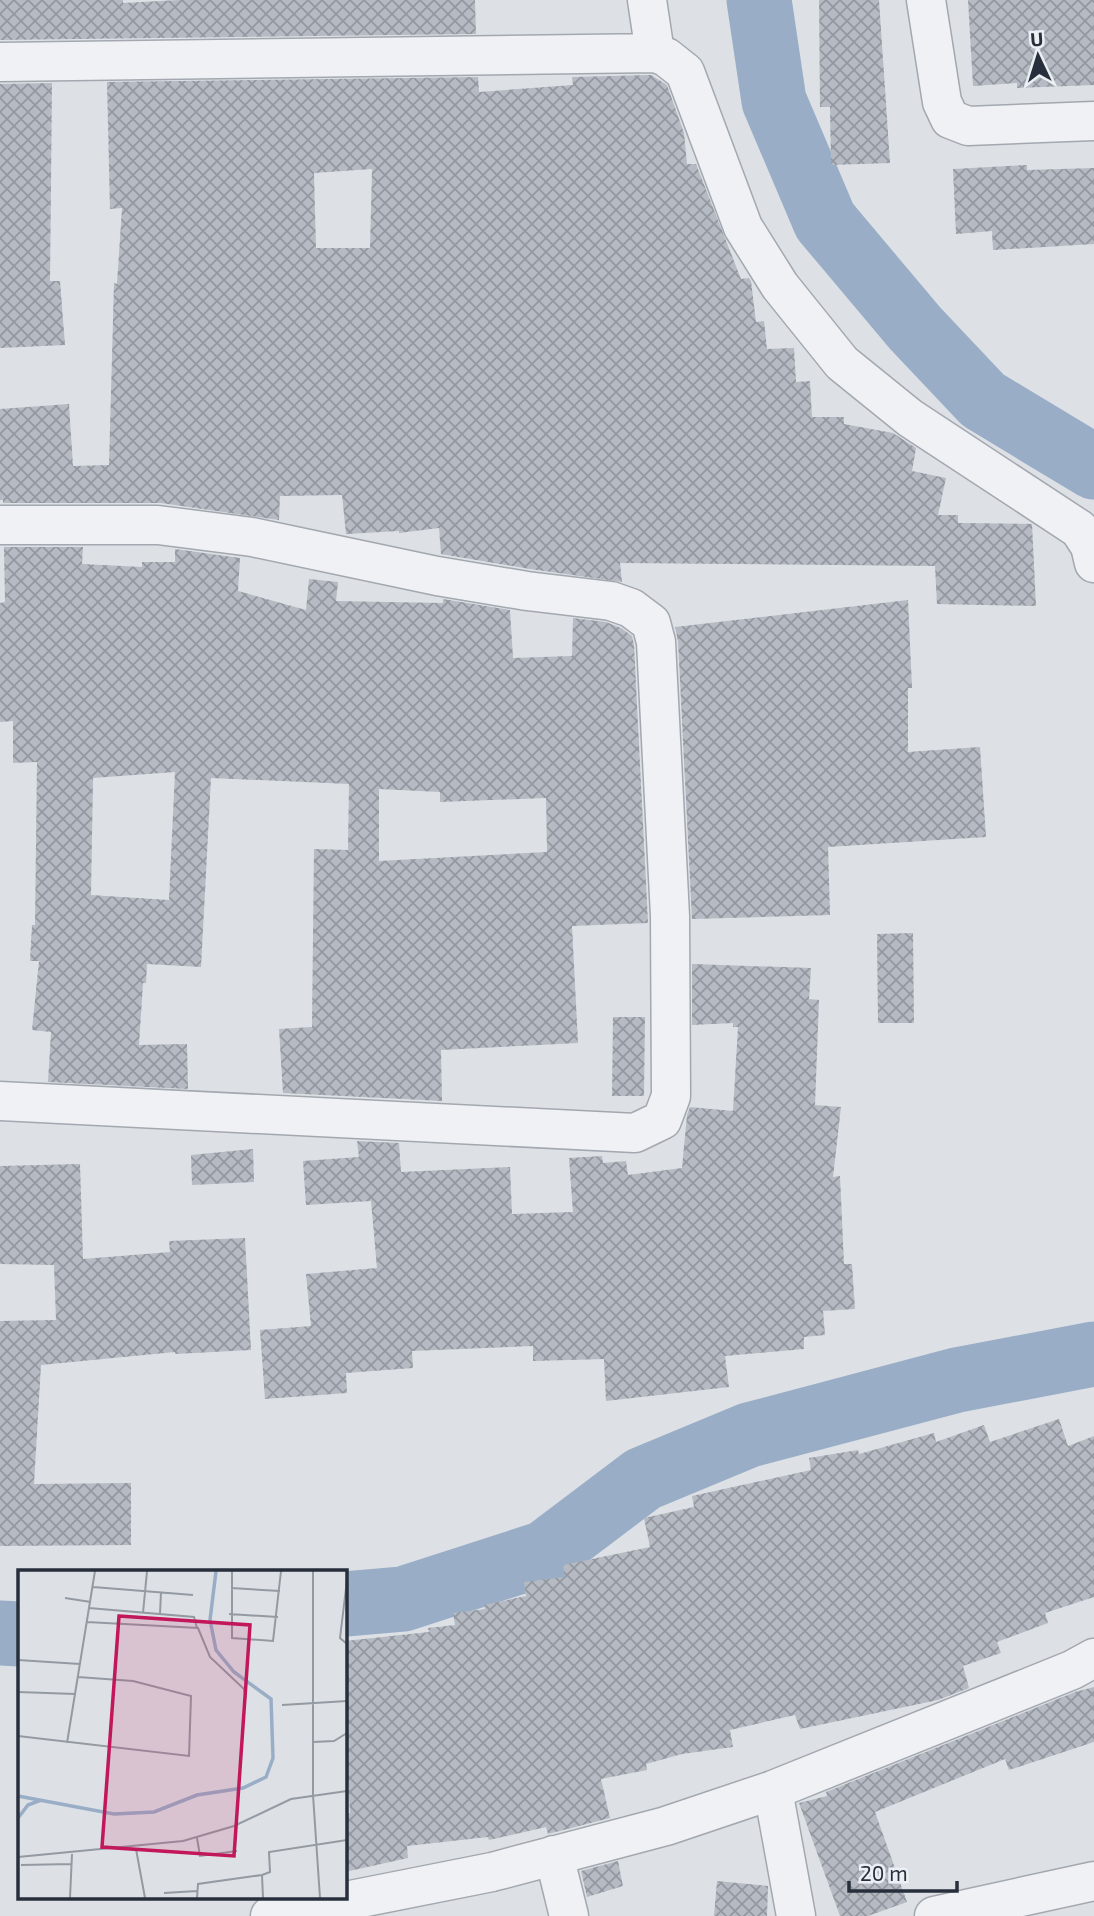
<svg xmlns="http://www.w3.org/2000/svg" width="1094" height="1916" font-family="'Exo 2',sans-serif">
<defs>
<pattern id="building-cross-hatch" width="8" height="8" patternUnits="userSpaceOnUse" patternTransform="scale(1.75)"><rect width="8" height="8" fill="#b5bac3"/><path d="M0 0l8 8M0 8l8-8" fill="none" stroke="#9398a0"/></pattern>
</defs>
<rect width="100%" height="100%" fill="#dde1e6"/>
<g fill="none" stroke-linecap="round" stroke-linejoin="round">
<path stroke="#99aec6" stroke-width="65" d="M759,0l15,101 51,120 90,107 68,72 111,67
M345,1604l58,-5 142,-46 98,-74 106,-44 208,-55 137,-26
M0,1633l19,1"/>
</g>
<path fill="url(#building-cross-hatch)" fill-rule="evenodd" d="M0,0h123v3l56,-3h296l1,34 -476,6z
M819,0h60l11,163 -59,2 -1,-58h-10z
M968,0h126v85l-77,3v-5l-44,3z
M651,75l16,10 17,48 3,31h9l45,115 8,-1 2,3 5,41 8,-1 3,28 27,-1 2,34 14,-1 2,36h32v7l49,9 23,15 -4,23 34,7 -8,37h20v8l74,1 4,82 -99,-2 -2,-38 -315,-3 2,19 -92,-13 -89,-15 -2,-26 -40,5v-2l-53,3 -4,-39 -62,1 -1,24 -118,-17h-158v-3h-3v-91l69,-5 4,62 36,-1 5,-182 3,1 5,-76 -12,1 -3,-127 371,-5 1,15 94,-7 -1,-8zM372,169l-2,79h-54l-2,-75z
M52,83l-2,198h10l5,64 -65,3v-264z
M1027,165v5l67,-2v76l-101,6 -1,-19 -36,3 -3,-65z
M4,547h79l-1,17 60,3v-5h33v-13l65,9 -2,33 68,19 3,-31 29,3 -2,19 107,2v-4l67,11 3,48 59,-2 1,-38 33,4 15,6 11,8 2,9 14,278 -76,3 6,117 -137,7 1,51 -159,-8 -4,-64 33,-2 2,-178 34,1 1,-66 -138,-6 -10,189 -54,-3 -1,19h-3l-4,62 48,-1 1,45 -140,-7 3,-50 -19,-2 7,-69h-9l2,-36h3l2,-163 -24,1v-42l-13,1v-119l5,-1zM175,772l-6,128 -78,-5 2,-117zM379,789l61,3v10l106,-4 1,54 -168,9z
M908,600l4,88h-4v64l72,-5 6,90 -158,10 2,68 -138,4 -14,-278 -3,-14z
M913,933l1,90h-36l-1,-89z
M692,964l119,4 -2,31 10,1 -4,105 26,2 -8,70 7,-1 4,88h8l3,45 -32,2 2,24 -21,2v12l-79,7 4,31 -123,14 -2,-42 -71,2v-15l-121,5 1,17 -67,5 1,20 -82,6 -5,-69 51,-4 -5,-52 71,-6 -6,-67 -65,4 -3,-44 56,-4 -2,-16 42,2 2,29 109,-5 2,47 61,-2 -4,-54 33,-2 1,7 23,-2 2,14 54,-7 5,-53 3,-8 43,4 5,-84h-5v-4l-41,2z
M613,1017h32l-1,79h-32z
M253,1149l1,33 -62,3 -1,-30z
M80,1164l3,95 87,-7 -1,-11 76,-3 6,112 -76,4v-2l-134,13 -7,119 97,-1v62l-131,1v-225l56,-1 -2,-55 -54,-1v-98z
M1059,1419l9,27 26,-10v161l-49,16 3,10 -51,19 4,11 -38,13 6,22 -31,12 -138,29 -5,-14 -65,15 3,17 -51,7 -36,10 1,6 -46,9 9,39 -62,16 -2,-7 -57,13 -1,-3 -81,9 1,12 -63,14v-59h5l-5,-81v-91l84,-9 -1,-4 27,-3 -2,-12 32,-4 -1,-4 42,-9 -2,-14 41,-5 -2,-12 87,-18 -6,-29 50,-11 -2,-11 119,-26 -2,-12 49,-8 1,4 75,-21 2,9 48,-17 6,17z
M1094,1687v55l-85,28 -4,-11 -130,53 32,90 -39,14h-28l-41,-113 28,-7 -1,-4 249,-100z
M618,1861l5,25 -36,11 -6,-26z
M717,1881l51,5 -1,30h-53z"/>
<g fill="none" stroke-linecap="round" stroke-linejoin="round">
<defs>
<path id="minor" d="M647,0l8,53
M926,0l16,102 8,17 18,7 126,-5
M0,62l655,-9 11,4 19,15 58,155 37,59 62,77 68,55 169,111 11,17 4,17
M0,525h158l94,12 185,39 90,15 84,10 20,7 20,15 5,19 14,274 1,180 -9,24 -27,13 -635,-32
M773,1790l23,126
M554,1855l15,61
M270,1916l222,-44 174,-46 107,-36 299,-120 22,-12
M934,1916l160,-35"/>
</defs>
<use href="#minor" stroke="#a3a8b0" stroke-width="41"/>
<use href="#minor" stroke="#f0f1f5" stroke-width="38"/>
</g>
<g transform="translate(18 1570)">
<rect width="329" height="329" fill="#dde1e6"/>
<path fill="none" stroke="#99aec6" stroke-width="3.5" d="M0,226l96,18 40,-2 43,-17 46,-7 23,-11 7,-19 -2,-59 -37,-27 -18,-22 -6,-30 6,-49M0,248l10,-13 13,-5"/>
<path fill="none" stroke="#949aa2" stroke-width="2" d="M214,1v67l41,3 8,-70M295,1v224l7,103M329,10l-7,58 7,6M75,17l100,8M213,18l49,3M47,28l26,4M71,38l105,9 3,11M125,43l4,-42M142,44l1,-22M211,44l49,3M69,52l111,6 12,29 34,32 2,9M0,90l62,4M0,122l57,2M264,135l65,-4M0,166l171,20 2,-60 -58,-15 -55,-4M295,172l21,-1 13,-8M49,173l28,-172M179,268l3,18 37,-5M118,279l9,49M0,287l165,-16 51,-15 57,-27 56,-8M3,295l51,-1M146,323l33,-2M52,328l2,-44M179,328l1,-14 64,-9M245,328l-1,-23 8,-3 -1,-20 78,-12"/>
<path fill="#c2185b" fill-opacity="0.15" stroke="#c2185b" stroke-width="3.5" d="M101,46l131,9 -16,231 -132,-9z"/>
<rect width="329" height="329" fill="none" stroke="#272f3c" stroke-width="3.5"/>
</g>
<g transform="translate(1038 56) rotate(356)" stroke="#ecf0f4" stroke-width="5" paint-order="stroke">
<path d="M0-5L12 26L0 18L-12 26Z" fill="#272f3c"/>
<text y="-10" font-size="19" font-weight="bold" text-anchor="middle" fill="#272f3c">U</text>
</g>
<path d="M849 1881v10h108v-10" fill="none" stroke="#272f3c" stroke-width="3.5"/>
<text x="860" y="1881" font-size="21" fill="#272f3c" stroke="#ecf0f4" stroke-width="5" paint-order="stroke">20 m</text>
</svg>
